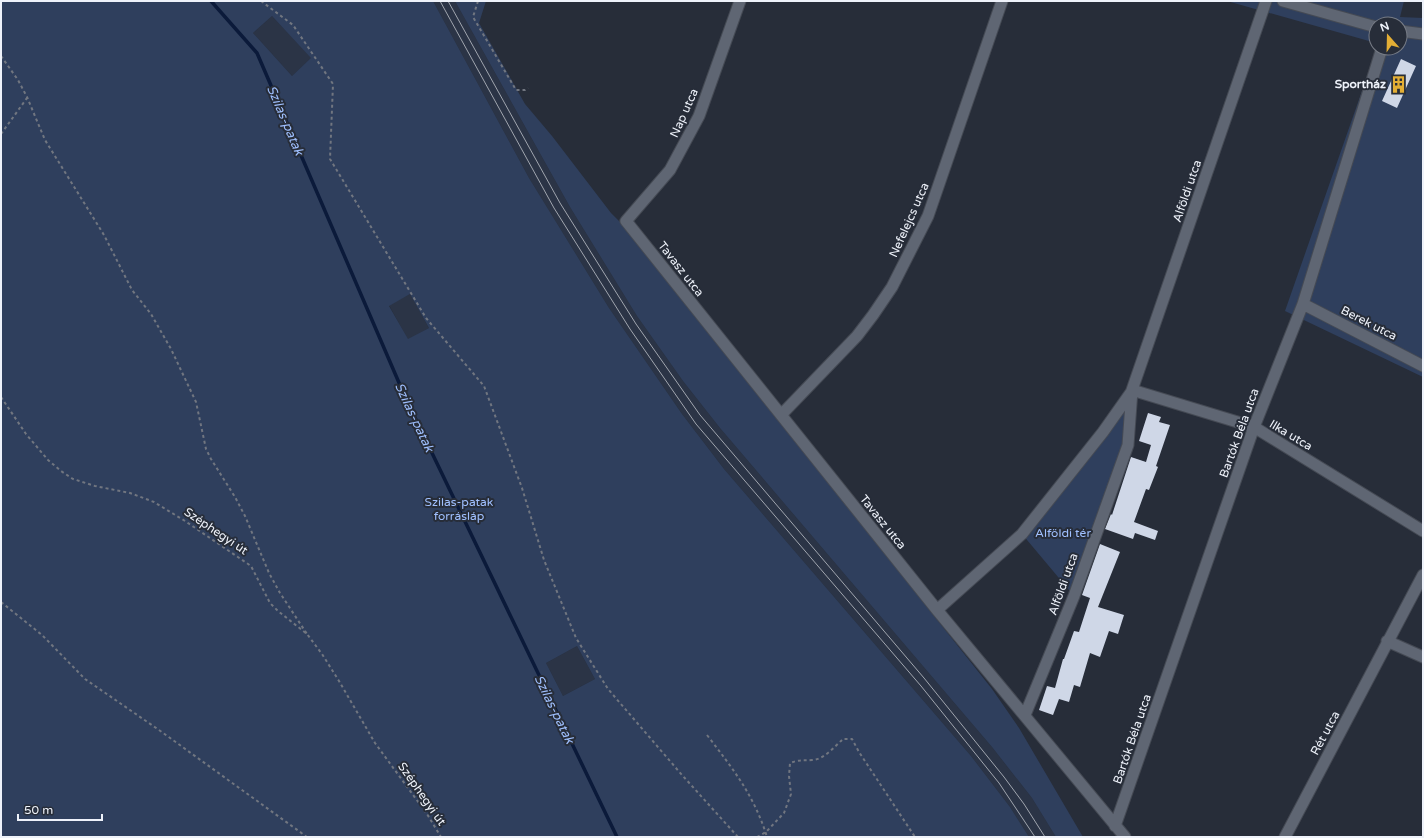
<svg xmlns="http://www.w3.org/2000/svg" width="1424" height="838" font-family="'Varela Round',sans-serif">
<rect width="100%" height="100%" fill="#272d39"/>
<path fill="#2b3446" d="M433,1h22l115,206 67,109 46,65 37,47 272,319 40,51 24,39h-27l-19,-30 -39,-51 -247,-287 -42,-55 -73,-106 -80,-130z
M272,16l40,42 -20,18 -39,-43z
M410,294l19,34 -21,12 -19,-35z
M577,646l18,33 -32,17 -17,-33z"/>
<path fill="#2f3f5d" fill-rule="evenodd" d="M1,1h432l96,177 80,130 73,106 42,55 247,287 39,51 19,30h-1028zM272,16l39,42 -19,18 -39,-43zM410,294l19,34 -21,11 -19,-33zM577,646l18,33 -32,17 -17,-33z
M455,1h31l-7,22 46,81 27,32 59,77 16,16 365,460 27,39 64,109h-27l-24,-39 -40,-51 -272,-319 -37,-47 -46,-65 -67,-109z
M1227,1h177l-4,16 23,1v359l-138,-66 92,-263h23v-24h-24v19z
M1132,390l-4,55 -54,151 -52,-62z"/>
<g fill="none" stroke-linecap="round" stroke-linejoin="round">
<path stroke="#0b1a3a" stroke-width="3.5" d="M211,1l46,52 149,346 211,438"/>
</g>
<path fill="#cfd7e7" d="M1401,59l15,7 -19,42 -15,-7z
M1148,413l13,4 -2,5 11,3 -14,41 2,1 -9,23 -3,-1 -12,33 24,9 -3,9 -20,-7 -2,6 -28,-10 6,-15 1,1 19,-58 15,5 5,-17 -12,-4z
M1100,544l20,8 -22,55 26,8 -6,19 -9,-3 -9,26 -10,-4 -10,34 -6,-2 -5,17 -10,-3 -6,16 -14,-5 8,-24 8,2 8,-29h1l10,-28 5,1 11,-34 -8,-3z"/>
<g fill="none" stroke-linecap="round" stroke-linejoin="round">
<defs>
<path id="minor" d="M740,1l-41,115 -29,54 -44,51 311,389 188,227
M1303,304l120,62
M1132,390l122,37 169,104
M781,415l76,-79 16,-21 19,-28 36,-71 74,-215
M937,610l85,-76 81,-102 29,-41
M1387,641l36,16
M1025,715l49,-119 54,-151 4,-55 134,-389
M1115,826l139,-399 49,-123 79,-256
M1285,837l138,-262"/>
<path id="tertiary" d="M1283,1l93,26
M1400,31l23,3"/>
</defs>
<use href="#minor" stroke="#454a54" stroke-width="13"/>
<use href="#tertiary" stroke="#454a54" stroke-width="13"/>
<path stroke="#717680" stroke-width="2" stroke-dasharray="3 3" stroke-linecap="butt" d="M261,1l32,24 40,59 -3,75 96,159 58,68 38,102 22,72 32,78 32,51 74,86 56,62
M478,1l-5,16 43,73h9l3,-2
M1,56l17,24 9,17 18,43 59,95 28,55 19,24 20,35 25,53 10,47 5,10 24,38 10,19 24,57 11,20 27,41
M1,134l26,-36
M1,397l25,37 22,26 13,11 12,8 22,7 35,7 24,9 31,19 66,45 19,37 8,8 29,23 15,20 17,27 36,62 52,71 14,23
M1,602l41,33 43,44 74,51 148,107
M707,735c26,34 47,60 60,102
M757,837l9,-5 18,-19 7,-19 -2,-18 1,-13c11,-4 12,-2 22,-3 12,0 23,-14 31,-21h9l7,13 56,85"/>
<use href="#minor" stroke="#5f6673" stroke-width="11"/>
<use href="#tertiary" stroke="#5f6673" stroke-width="11"/>
<path stroke="#a1a6af" stroke-width="1" d="M440,1l114,207 76,121 66,95 225,262 78,97 36,54
M448,1l112,202 76,121 64,91 224,263 80,99 20,27 21,33"/>
</g>
<defs>
<symbol id="building-bare" viewBox="-9 -9 18 18"><path d="M-4-6H4V6H1V3H-1V6H-4ZM-2.5-4.3h1.7v1.8h-1.7ZM.8-4.3h1.7v1.8H.8ZM-2.5-1h1.7V.8h-1.7ZM.8-1h1.7V.8H.8Z" fill="#e3ae35" stroke="#272d39" stroke-width="2.5" paint-order="stroke"/></symbol>
</defs>
<g fill-rule="evenodd">
<use href="#building-bare" x="1386" y="72" width="25" height="25"/>
</g>
<g text-anchor="middle" stroke-width="4" stroke-linejoin="round" paint-order="stroke">
<g font-size="12" font-weight="bold" fill="#eef2fa" stroke="#272d39" text-anchor="end">
<text x="1386" y="88">Sportház</text>
</g>
<g font-size="12" fill="#eef2fa" stroke="#272d39">
<text transform="translate(684 113) rotate(-66)" y="4">Nap utca</text>
<text transform="translate(1187 191) rotate(-71)" y="4">Alföldi utca</text>
<text transform="translate(909 220) rotate(-66)" y="4">Nefelejcs utca</text>
<text transform="translate(681 269) rotate(52)" y="4">Tavasz utca</text>
<text transform="translate(1369 323) rotate(27)" y="4">Berek utca</text>
<text transform="translate(1239 433) rotate(-70)" y="4">Bartók Béla utca</text>
<text transform="translate(1291 435) rotate(31)" y="4">Ilka utca</text>
<text transform="translate(883 522) rotate(51)" y="4">Tavasz utca</text>
<text transform="translate(216 531) rotate(34)" y="4">Széphegyi út</text>
<text transform="translate(1063 584) rotate(-70)" y="4">Alföldi utca</text>
<text transform="translate(1325 733) rotate(-62)" y="4">Rét utca</text>
<text transform="translate(1132 739) rotate(-71)" y="4">Bartók Béla utca</text>
<text transform="translate(422 794) rotate(55)" y="4">Széphegyi út</text>
</g>
<g font-size="12" fill="#a0c0ff" stroke="#272d39">
<text x="459" y="506">Szilas-patak<tspan x="459" dy="14">forrásláp</tspan></text>
<text x="1063" y="537">Alföldi tér</text>
</g>
<g font-size="13" font-style="italic" fill="#9ebefc" stroke="#272d39">
<text transform="translate(286 120) rotate(67)" y="5">Szilas-patak</text>
<text transform="translate(415 417) rotate(65)" y="5">Szilas-patak</text>
<text transform="translate(555 709) rotate(64)" y="5">Szilas-patak</text>
</g>
</g>
<rect width="1424" height="838" fill="none" stroke="#eef2fa" stroke-width="4"/>
<g transform="translate(1388 36) rotate(340)"><circle r="19" fill="#272d39" stroke="#777c86"/>
<path d="M0-3L7 15L0 10L-7 15Z" fill="#e3ae35"/>
<text y="-6" font-size="11" font-weight="bold" text-anchor="middle" fill="#eef2fa">N</text>
</g>
<path d="M18 814v6h84v-6" fill="none" stroke="#eef2fa" stroke-width="2"/>
<text x="24" y="814" font-size="12" fill="#eef2fa" stroke="#272d39" stroke-width="3" paint-order="stroke">50 m</text>
</svg>
